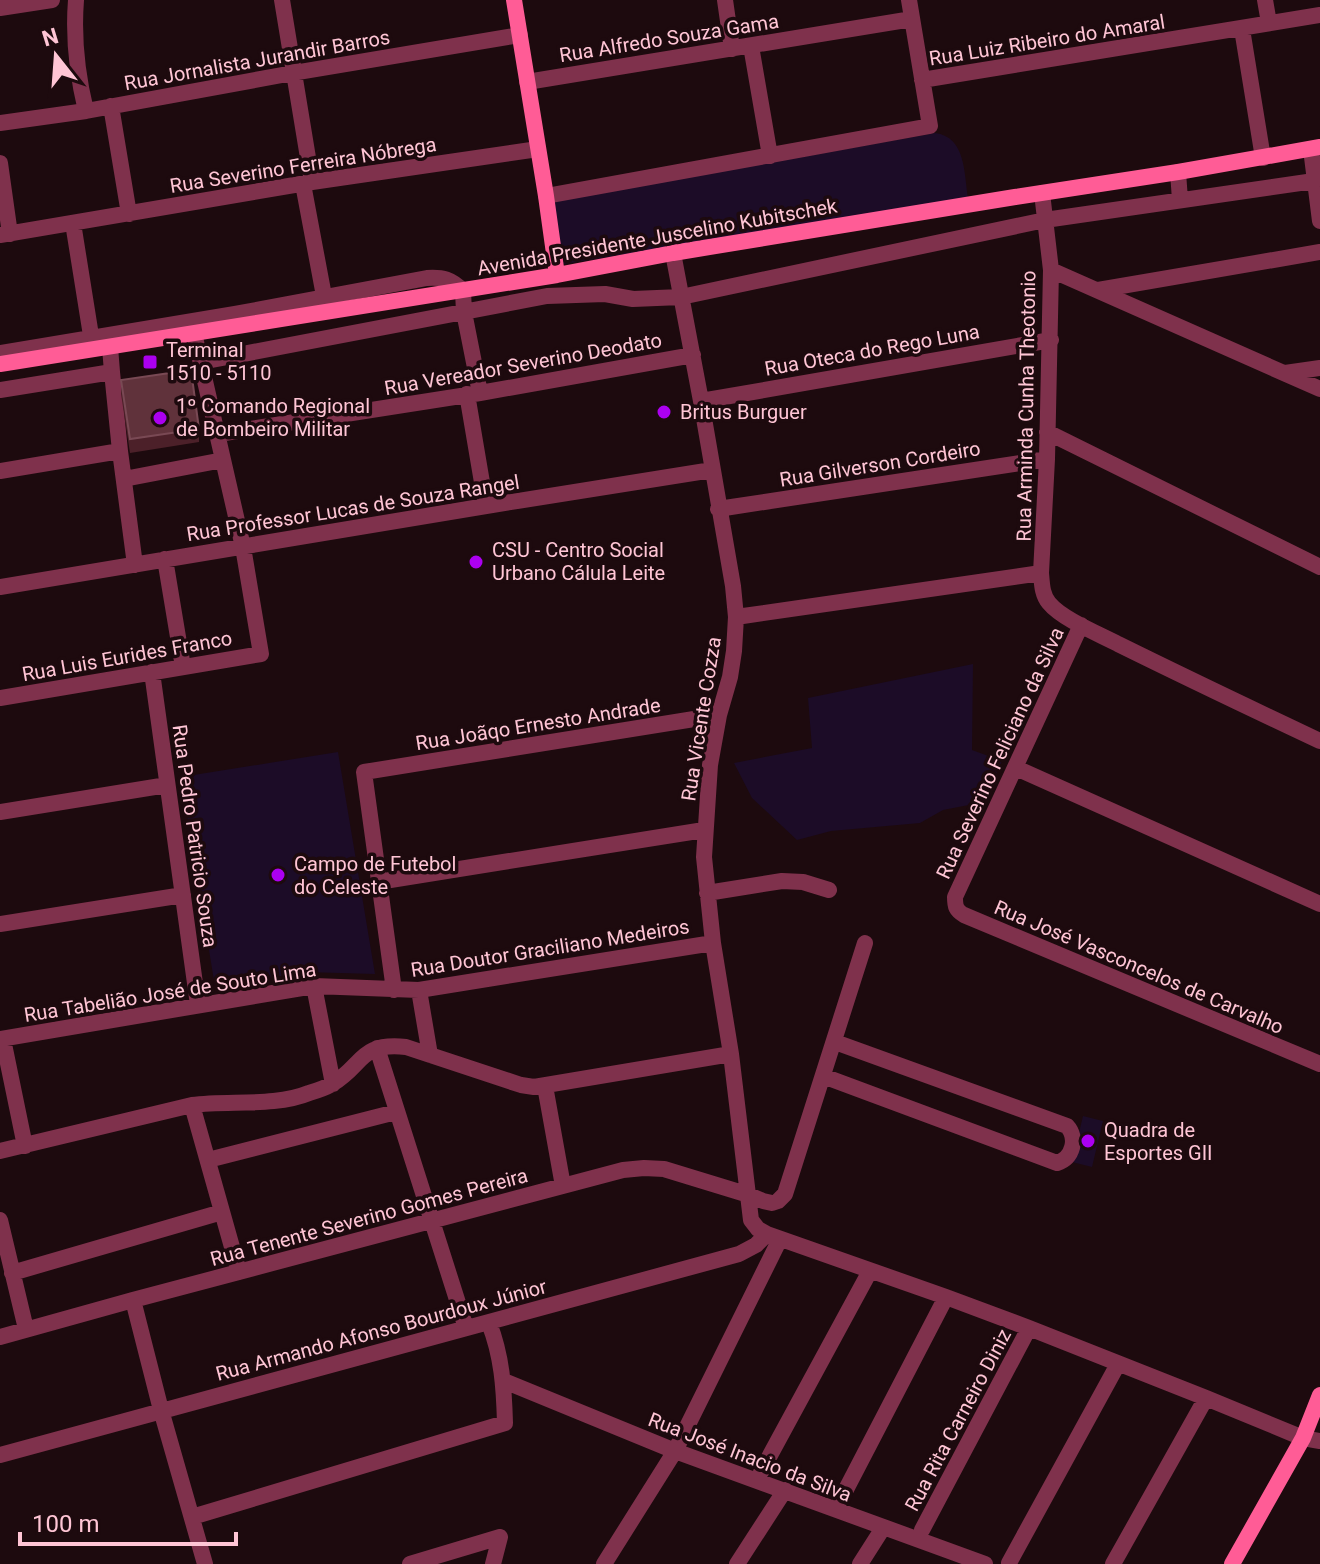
<svg xmlns="http://www.w3.org/2000/svg" width="1320" height="1564" font-family="Roboto,sans-serif">
<rect width="100%" height="100%" fill="#1d0a0e"/>
<path fill="#1c0c27" d="M935,133c31,4 29,40 33,65l-404,66 -13,-62z
M973,664l-1,86 30,11 -18,41 -41,8 -23,13 -89,8 -34,9 -45,-42 -18,-35 78,-15 -4,-50z
M338,752l37,222 -70,-2 -90,15 -34,-210z
M1083,1116l20,5 -11,46 -20,-5z"/>
<g fill="none" stroke-linecap="round" stroke-linejoin="round">
<path stroke="#7f314c" stroke-width="16" d="M76,0c-3,38 1,74 10,111
M282,0l30,182
M725,0l7,49
M1265,0l4,23
M0,8l52,-8
M1242,29l21,129
M751,46l19,110
M922,80l398,-65
M527,82l385,-63
M111,106l18,108
M0,123l86,-12 207,-38 227,-38
M1311,149l9,72
M0,163l10,71
M1178,172l2,28
M303,184l21,112
M1042,193l9,77 -4,189 -6,114c1,11 1,22 8,30 13,16 50,31 69,41 67,33 134,65 202,97
M546,196l384,-70 -21,-126
M73,223l20,125
M0,235l312,-53 226,-33
M673,253l28,148 32,185 3,31 -2,34 -4,26 -11,38 -9,50 -6,92 9,86 18,111 20,166 7,9 9,5 179,63 83,31 177,70 97,40 17,3
M1051,270l269,119
M1098,290l222,-38
M0,353l235,-39 192,-36c16,-1 24,1 36,13l1,21 16,81
M201,362l346,-66 58,-2 28,5 48,-2 364,-77 269,-39
M112,372l8,79 15,114
M1285,373l35,-5
M0,390l112,-18 -2,-25
M467,394l19,112
M701,401l350,-61
M1047,432l273,135
M218,434l262,-41 213,-38
M0,471l120,-20
M124,479l99,-19
M718,509l329,-50
M165,559l18,108
M0,587l486,-81 226,-36
M736,617l305,-44
M1081,625l-126,272c0,10 1,13 9,18l356,149
M152,672l46,333
M0,698l261,-44 -18,-107 -49,-214
M1016,768l304,136
M0,812l167,-27
M378,882l326,-52
M707,893l75,-12 21,1 26,8
M0,924l183,-29
M314,986l19,98
M394,990l-30,-218 355,-57
M419,990l11,65
M0,1039l314,-53 105,4 294,-47
M3,1039l22,107
M377,1048l89,280
M823,1076l234,87c16,-5 21,-25 10,-37l-232,-84
M545,1086l18,100
M192,1105l47,167
M0,1151l192,-46c37,-5 83,2 117,-12 7,-2 16,-5 23,-9 32,-19 27,-42 74,-37l115,38 13,2 197,-33
M208,1160l188,-48
M0,1220l26,109
M12,1273l210,-61
M133,1300l28,110 44,154
M0,1337l133,-37 490,-130 21,-2 20,1 85,26 14,6 9,2 6,-2 7,-7 80,-251
M504,1381l171,70 310,113
M0,1455l739,-201 17,-9 11,-11
M761,1472l109,-201
M840,1501l106,-204
M192,1517l313,-94c-1,-35 -3,-67 -16,-100
M922,1530l107,-202
M1009,1563l109,-199
M410,1564l90,-27
M493,1564l7,-27
M604,1564l71,-113 105,-212
M737,1564l48,-74
M860,1564l23,-36
M1113,1564l93,-166"/>
<path stroke="#ff5c96" stroke-width="16" d="M514,0l32,196 11,79
M0,364l557,-89 116,-22 342,-56 163,-25 142,-25
M1232,1564l71,-126 17,-43"/>
</g>
<path fill="#4c2029" d="M121,380l78,49v13l-69,11 -9,-59z"/>
<path fill="#60323b" stroke="#794954" stroke-width="2" d="M191,370l8,59 -69,10 -9,-59z"/>
<g fill="#ac00f0" stroke="#1d0a0e" stroke-width="3">
<rect x="142" y="354" width="16" height="16" rx="4"/>
<circle cx="664" cy="412" r="8"/>
<circle cx="160" cy="418" r="8"/>
<circle cx="476" cy="562" r="8"/>
<circle cx="278" cy="875" r="8"/>
<circle cx="1088" cy="1141" r="8"/>
</g>
<g text-anchor="middle" stroke-width="7" stroke-linejoin="round" paint-order="stroke">
<g font-size="20" fill="#ffc5d5" stroke="#1d0a0e">
<text transform="translate(669 38) rotate(-9)" y="7">Rua Alfredo Souza Gama</text>
<text transform="translate(1047 40) rotate(-9)" y="7">Rua Luiz Ribeiro do Amaral</text>
<text transform="translate(257 60) rotate(-10)" y="7">Rua Jornalista Jurandir Barros</text>
<text transform="translate(303 165) rotate(-9)" y="7">Rua Severino Ferreira Nóbrega</text>
<text transform="translate(657 237) rotate(-10)" y="7">Avenida Presidente Juscelino Kubitschek</text>
<text transform="translate(872 350) rotate(-10)" y="7">Rua Oteca do Rego Luna</text>
<text transform="translate(523 364) rotate(-10)" y="7">Rua Vereador Severino Deodato</text>
<text transform="translate(1026 406) rotate(-89)" y="7">Rua Arminda Cunha Theotonio</text>
<text transform="translate(880 464) rotate(-9)" y="7">Rua Gilverson Cordeiro</text>
<text transform="translate(353 508) rotate(-9)" y="7">Rua Professor Lucas de Souza Rangel</text>
<text transform="translate(127 656) rotate(-10)" y="7">Rua Luis Eurides Franco</text>
<text transform="translate(701 719) rotate(-81)" y="7">Rua Vicente Cozza</text>
<text transform="translate(538 724) rotate(-9)" y="7">Rua Joãqo Ernesto Andrade</text>
<text transform="translate(1000 753) rotate(-65)" y="7">Rua Severino Feliciano da Silva</text>
<text transform="translate(195 836) rotate(82)" y="7">Rua Pedro Patricio Souza</text>
<text transform="translate(550 948) rotate(-9)" y="7">Rua Doutor Graciliano Medeiros</text>
<text transform="translate(1139 967) rotate(23)" y="7">Rua José Vasconcelos de Carvalho</text>
<text transform="translate(170 992) rotate(-9)" y="7">Rua Tabelião José de Souto Lima</text>
<text transform="translate(369 1217) rotate(-15)" y="7">Rua Tenente Severino Gomes Pereira</text>
<text transform="translate(381 1330) rotate(-15)" y="7">Rua Armando Afonso Bourdoux Júnior</text>
<text transform="translate(958 1420) rotate(-62)" y="7">Rua Rita Carneiro Diniz</text>
<text transform="translate(750 1457) rotate(21)" y="7">Rua José Inacio da Silva</text>
</g>
<g font-size="20" fill="#ffc5d5" stroke="#1d0a0e" text-anchor="start">
<text x="166" y="357">Terminal<tspan x="166" dy="23">1510 - 5110</tspan></text>
<text x="176" y="413">1º Comando Regional<tspan x="176" dy="23">de Bombeiro Militar</tspan></text>
<text x="680" y="419">Britus Burguer</text>
<text x="492" y="557">CSU - Centro Social<tspan x="492" dy="23">Urbano Cálula Leite</tspan></text>
<text x="294" y="871">Campo de Futebol<tspan x="294" dy="23">do Celeste</tspan></text>
<text x="1104" y="1137">Quadra de<tspan x="1104" dy="23">Esportes GII</tspan></text>
</g>
</g>
<g transform="translate(56 56) rotate(343)" stroke="#1d0a0e" stroke-width="6" paint-order="stroke">
<path d="M0-6L14 30L0 20L-14 30Z" fill="#ffc5d5"/>
<text y="-12" font-size="22" font-weight="bold" text-anchor="middle" fill="#ffc5d5">N</text>
</g>
<path d="M20 1532v12h216v-12" fill="none" stroke="#ffc5d5" stroke-width="4"/>
<text x="32" y="1532" font-size="24" fill="#ffc5d5" stroke="#1d0a0e" stroke-width="6" paint-order="stroke">100 m</text>
</svg>
